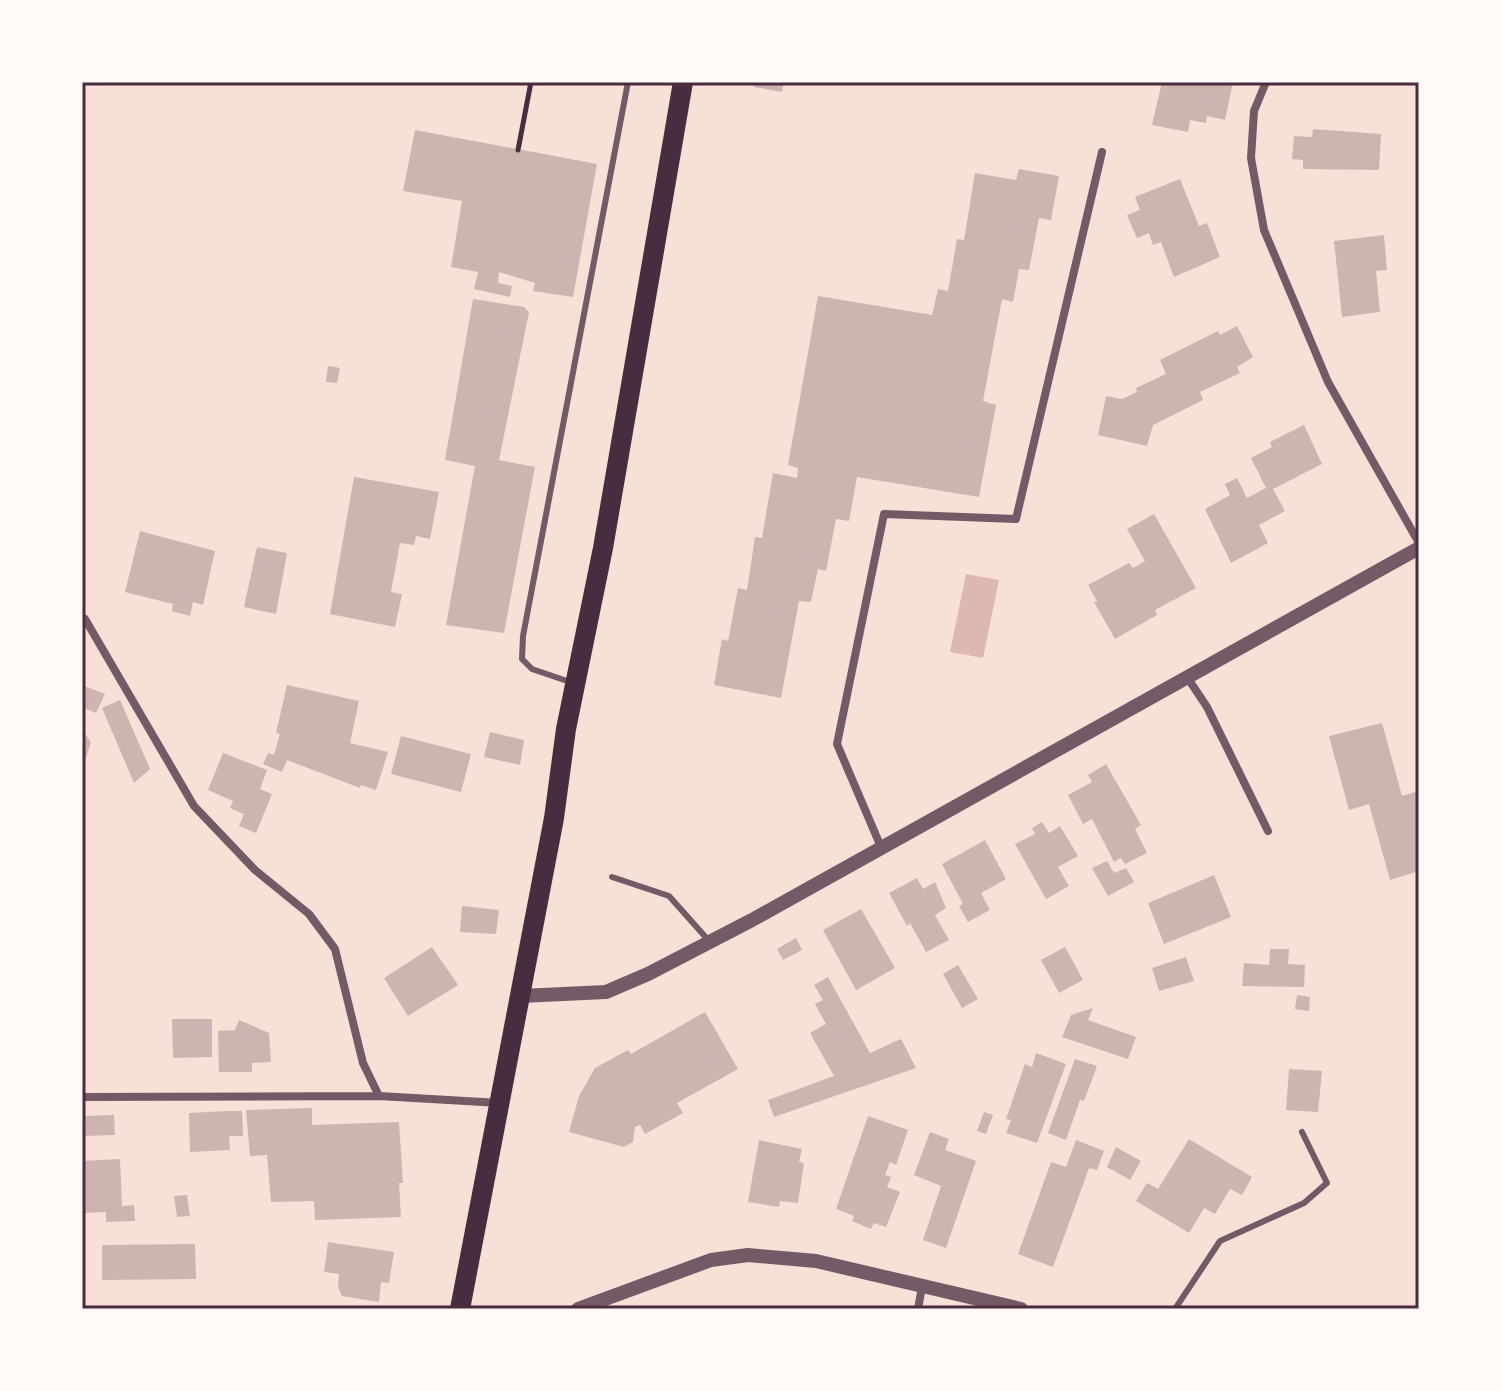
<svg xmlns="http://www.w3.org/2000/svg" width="1501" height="1391" font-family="'Roboto Condensed',sans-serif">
<rect width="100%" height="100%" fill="#f7e1d7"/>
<path fill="#dcb8b0" d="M966,574l33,6 -16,78 -33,-6z"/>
<path fill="#ccb4b1" d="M754,82h30l-2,10 -28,-5z
M1162,82h71l-8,38 -18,-4 -1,7 -16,-3 -2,12 -36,-7z
M1313,129l68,5 -2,36 -76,-1v-9l-11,-1 2,-23 18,1z
M415,130l182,34 -24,133 -40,-6 2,-8 -36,-11 -1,11 14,3 -2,11 -36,-8 4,-17 -27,-5 11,-66 -59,-10z
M1019,169l40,7 -8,44 -12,-2 -10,52 -10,-1 -6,33 -11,-3 -19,102 13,4 -17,92 -122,-20 -8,44 -13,-2 -10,52 -8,-2 -7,33 -12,-1 -18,97 -67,-13 8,-46 6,2 10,-53 9,2 8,-53 7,1 11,-65 24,5 1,-10 -10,-3 30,-169 114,19 6,-26 10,2 9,-52 7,1 11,-67 41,7z
M1180,179l19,47 8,-3 13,34 -46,20 -13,-35 -8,3 -4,-12 -12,5 -10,-23 13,-5 -5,-13z
M1384,235l3,35 -11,1 4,41 -38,5 -8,-76z
M473,299l51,8 5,5 -30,148 36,7 -31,166 -58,-8 29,-159 -30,-6z
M1237,326l16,31 -16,10 3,6 -40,19 3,8 -50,25 -6,21 -49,-11 8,-39 16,3 15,-7 -1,-4 30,-14 -6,-14 58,-29 2,4z
M328,366l12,2 -3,15 -11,-1z
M1304,425l18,39 -49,25 12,22 -26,14 9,18 -37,20 -26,-54 25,-14 -5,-11 12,-6 10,20 19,-10 -15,-30 21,-11 -2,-5z
M354,477l85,15 -9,47 -14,-3 -2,9 -14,-2 -9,49 11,2 -7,33 -65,-13z
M1154,514l42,74 -41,22 2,5 -42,24 -21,-37 3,-1 -9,-16 41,-22 4,5 12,-7 -18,-32z
M140,531l75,20 -12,54 -10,-3 -3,14 -18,-5 1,-7 -48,-12z
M257,547l30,6 -11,61 -32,-7z
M82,685l23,9 -9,19 -14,-6z
M287,685l72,16 -9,42 38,9 -12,38 -15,-5 -1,3 -73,-28 -5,12 -19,-8 5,-11 6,2 6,-21 -4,-1z
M120,700l30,69 -16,14 -32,-75z
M1382,723l20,73 17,-5v80l-29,9 -21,-76 -20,6 -20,-74z
M82,730l9,12 -8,25h-1z
M490,732l34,8 -4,25 -36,-8z
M401,736l70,18 -10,38 -70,-18z
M223,753l44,17 -7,19 12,5 -16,39 -17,-7 5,-12 -14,-6 3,-7 -25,-11z
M1106,764l35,61 -6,4 12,24 -22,11 -4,-6 -7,4 -22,-43 -9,5 -15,-29 24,-13 -4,-7z
M1042,822l7,11 11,-7 18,30 -20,11 11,19 -23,13 -31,-55 20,-10 -3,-6z
M985,840l21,39 -25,14 9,17 -22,12 -9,-16 4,-2 -21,-40z
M1107,861l7,12 12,-5 8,14 -26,14 -16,-28z
M1214,875l17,42 -67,27 -16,-41z
M917,878l6,11 12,-7 11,26 -11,7 14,25 -23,12 -16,-29 -3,3 -18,-33z
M462,906l37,4 -3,24 -36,-2z
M861,909l34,59 -39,22 -33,-60z
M796,938l6,12 -19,10 -6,-11z
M432,947l26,38 -50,31 -24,-38z
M1065,947l18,33 -24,13 -18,-33z
M1270,949h19l-1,15 17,1 -1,22 -62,-1 2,-23 25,2z
M1186,957l8,24 -35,10 -7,-23z
M958,965l20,34 -16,9 -19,-34z
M828,977l42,76 31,-14 15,29 -142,49 -6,-17 66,-24 -24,-43 16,-9 -11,-20 8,-4 -9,-15z
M1297,995l13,2 -1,14 -14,-2z
M1093,1008l-5,12 48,17 -8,22 -66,-22 9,-22z
M705,1012l33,57 -61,34 6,10 -38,21 -5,-9 -5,2 -2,15 -9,5 -55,-15 10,-36 16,-28 33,-18 3,4z
M172,1019h40v38l-39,1z
M239,1020l30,13 2,29 -19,1v9h-33l-1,-41 17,-1z
M1036,1053l30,11 -29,79 -31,-10 5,-13 -5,-1 19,-55 7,3z
M1075,1059l22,7 -13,35 -4,-1 -14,40 -18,-7z
M1289,1069l33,2 -4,41 -32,-2z
M312,1108v17l87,-3 4,61h-4l2,34 -86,3 -1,-19 -43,1 -4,-47 -17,1 -4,-46z
M226,1111h16l1,25h-14l1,14 -40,2 -1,-39z
M984,1112l9,3 -7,19 -9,-3z
M114,1115l1,20 -32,1 -1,-20z
M868,1116l40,14 -12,35 -6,-3 -5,13 6,2 -4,10 13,5 -14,35 -12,-4 -3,6 -19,-8 2,-5 -18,-7z
M930,1132l19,7 -4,11 31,11 -30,87 -23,-8 18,-54 -27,-11z
M1189,1139l63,38 -10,18 -12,-6 -15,25 -11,-6 -15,25 -53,-32 11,-18 11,6z
M759,1140l43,9 -3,13 5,1 -6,40 -18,-2 -1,6 -31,-5z
M1076,1140l28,11 -7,19 -8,-2 -36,99 -35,-13 33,-92 15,5z
M1116,1147l25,14 -11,19 -23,-13z
M120,1159l2,47 12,-1 1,16 -29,1v-10l-24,1v-52z
M187,1195l3,21 -13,1 -3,-21z
M328,1242l66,10 -5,31 -8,-1 -2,20 -37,-6 -4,-9 1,-13 -15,-2z
M195,1244l1,35 -94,1v-35z"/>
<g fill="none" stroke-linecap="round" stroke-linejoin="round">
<path stroke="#4a2c40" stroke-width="5" d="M518,150l13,-68"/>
<path stroke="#755966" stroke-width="6" d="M573,683l-41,-14 -10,-10 1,-23 105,-554
M612,877l57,19 41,46
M1175,1309l45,-68 84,-38 23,-20 -25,-51"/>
<path stroke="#755966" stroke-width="8" d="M1266,82l-12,29 -3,47 13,72 64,152 91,161
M85,619l109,187 61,64 54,44 26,35 28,114 16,33
M1187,677l20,30 61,124
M881,847l-44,-103 47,-230 132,5 86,-367
M82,1097l297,-1 121,7
M918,1309l4,-22"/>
<path stroke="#755966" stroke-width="14" d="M521,996l85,-4 42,-18 104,-54 667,-372
M578,1309l133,-49 37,-5 68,6 205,48"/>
<path stroke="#4a2c40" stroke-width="20" d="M460,1309l94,-491 12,-89 37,-181 80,-466"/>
</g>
<rect width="1501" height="1391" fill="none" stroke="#fffaf5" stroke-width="168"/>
<rect x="84" y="84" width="1333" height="1223" fill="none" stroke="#4a2c40" stroke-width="3"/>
</svg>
